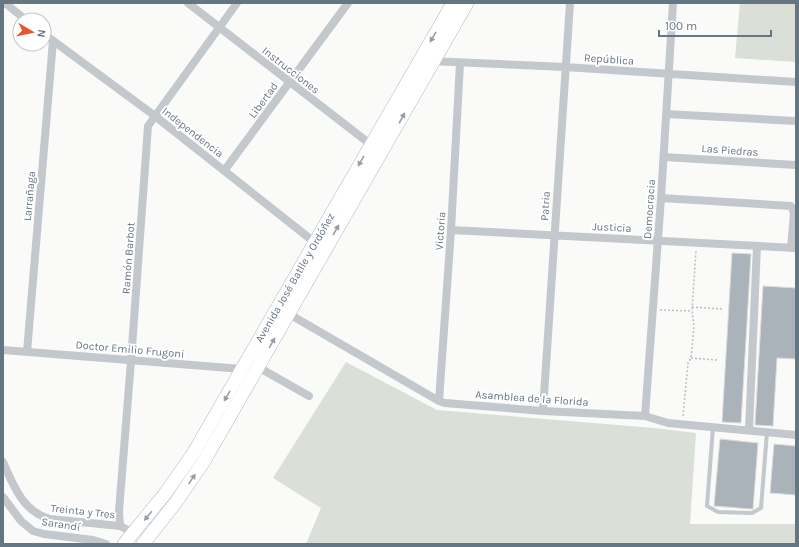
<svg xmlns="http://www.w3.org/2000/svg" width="799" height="547" font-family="Karla,sans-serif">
<rect width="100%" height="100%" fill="#fafaf8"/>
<path fill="#dadfd7" d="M740,3h56v59l-61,-4z
M346,362l91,48 217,18 42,5 -6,91h106v20h-490l15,-36 -48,-30z"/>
<path fill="#aab3b9" stroke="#dcdcda" d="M732,253l19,1 -10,169 -19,-1z
M763,286l33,2v71l-19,-1 -4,68 -18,-1z
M720,439l38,4 -5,66h-2l-37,-3z
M774,444l22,2v49l-26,-2z"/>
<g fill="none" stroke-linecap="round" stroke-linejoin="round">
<defs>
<g id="primary">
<path id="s1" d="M124,544l40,-49 29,-41 260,-451"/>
<path d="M143,544l33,-42 28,-41 263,-458"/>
</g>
</defs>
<use href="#primary" stroke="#b5babe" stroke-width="14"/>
<path stroke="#bbbfc2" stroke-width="1.5" stroke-dasharray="2 2" stroke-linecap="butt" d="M692,307l31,2
M660,310l32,1
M691,358l26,2
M683,416l5,-53 3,-5 3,-32 -2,-15 4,-61"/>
<path stroke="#c3c8cc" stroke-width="4" d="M713,427l-6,79 11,6 34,1 9,-5 6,-76"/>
<path stroke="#c3c8cc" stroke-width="8" d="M5,3l21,17
M188,3l186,144
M44,34l111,82 163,129
M430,61l135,6 231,15
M666,114l130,7
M664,157l132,8
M224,171l124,-168
M661,198l130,8 3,7 -3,35
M451,230l345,18
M289,314l150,87 6,2 98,8 102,5 23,7 128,12
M3,350l239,19 2,2
M27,352l26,-311
M258,367l51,29
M439,401l12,-171 9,-167
M543,411l27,-408
M645,416l16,-218 12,-195
M749,430l8,-184
M3,462c10,23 20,50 47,57l70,7
M3,497l18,24 12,10 11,3 49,6 13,4
M134,533l-14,-7 -1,-15 12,-150 17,-235 89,-123"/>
<use href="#primary" stroke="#fff" stroke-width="13"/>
</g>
<defs><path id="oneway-solid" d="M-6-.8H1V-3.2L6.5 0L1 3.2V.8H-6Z"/></defs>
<g fill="#939fa8">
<use href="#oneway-solid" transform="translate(433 37) rotate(120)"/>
<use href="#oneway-solid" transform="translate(402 118) rotate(-61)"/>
<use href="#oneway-solid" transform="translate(361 161) rotate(120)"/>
<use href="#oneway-solid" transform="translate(336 230) rotate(-60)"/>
<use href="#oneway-solid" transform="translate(272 343) rotate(-60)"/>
<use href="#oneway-solid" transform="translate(227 396) rotate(120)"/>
<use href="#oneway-solid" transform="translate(192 479) rotate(-56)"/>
<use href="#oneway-solid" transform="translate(148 516) rotate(129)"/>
</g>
<g text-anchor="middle" stroke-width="4" stroke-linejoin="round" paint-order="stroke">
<g font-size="11" fill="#657683" stroke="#fff">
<text transform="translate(609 59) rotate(4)" y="4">República</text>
<text transform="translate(291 70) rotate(38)" y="4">Instrucciones</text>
<text transform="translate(263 100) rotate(-54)" y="4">Libertad</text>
<text transform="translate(193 132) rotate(38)" y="4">Independencia</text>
<text transform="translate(730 150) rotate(4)" y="4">Las Piedras</text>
<text transform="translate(29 196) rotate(-85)" y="4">Larrañaga</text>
<text transform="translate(545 206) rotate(-86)" y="4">Patria</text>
<text transform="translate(649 209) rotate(-86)" y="4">Democracia</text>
<text transform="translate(612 227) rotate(3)" y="4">Justicia</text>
<text transform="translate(440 231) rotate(-86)" y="4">Victoria</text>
<text transform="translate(128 258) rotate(-86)" y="4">Ramón Barbot</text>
<text dy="4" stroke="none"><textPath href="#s1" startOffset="317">Avenida José Batlle y Ordóñez</textPath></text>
<text transform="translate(130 349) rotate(5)" y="4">Doctor Emilio Frugoni</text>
<text transform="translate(532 398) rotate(4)" y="4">Asamblea de la Florida</text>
<text transform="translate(83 511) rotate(6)" y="4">Treinta y Tres</text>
<text transform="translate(61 524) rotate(9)" y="4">Sarandí</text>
</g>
</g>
<rect width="799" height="547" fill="none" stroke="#657683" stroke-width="8"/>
<g transform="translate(32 32) rotate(99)"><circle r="19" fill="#ffffff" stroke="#c1c8cd"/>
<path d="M0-3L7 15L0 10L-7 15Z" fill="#e4572e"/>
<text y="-6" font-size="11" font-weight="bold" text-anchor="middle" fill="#657683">N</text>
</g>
<path d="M659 30v6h112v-6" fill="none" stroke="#657683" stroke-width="2"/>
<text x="665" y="30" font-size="12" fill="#657683" stroke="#ffffff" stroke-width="3" paint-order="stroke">100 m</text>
</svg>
